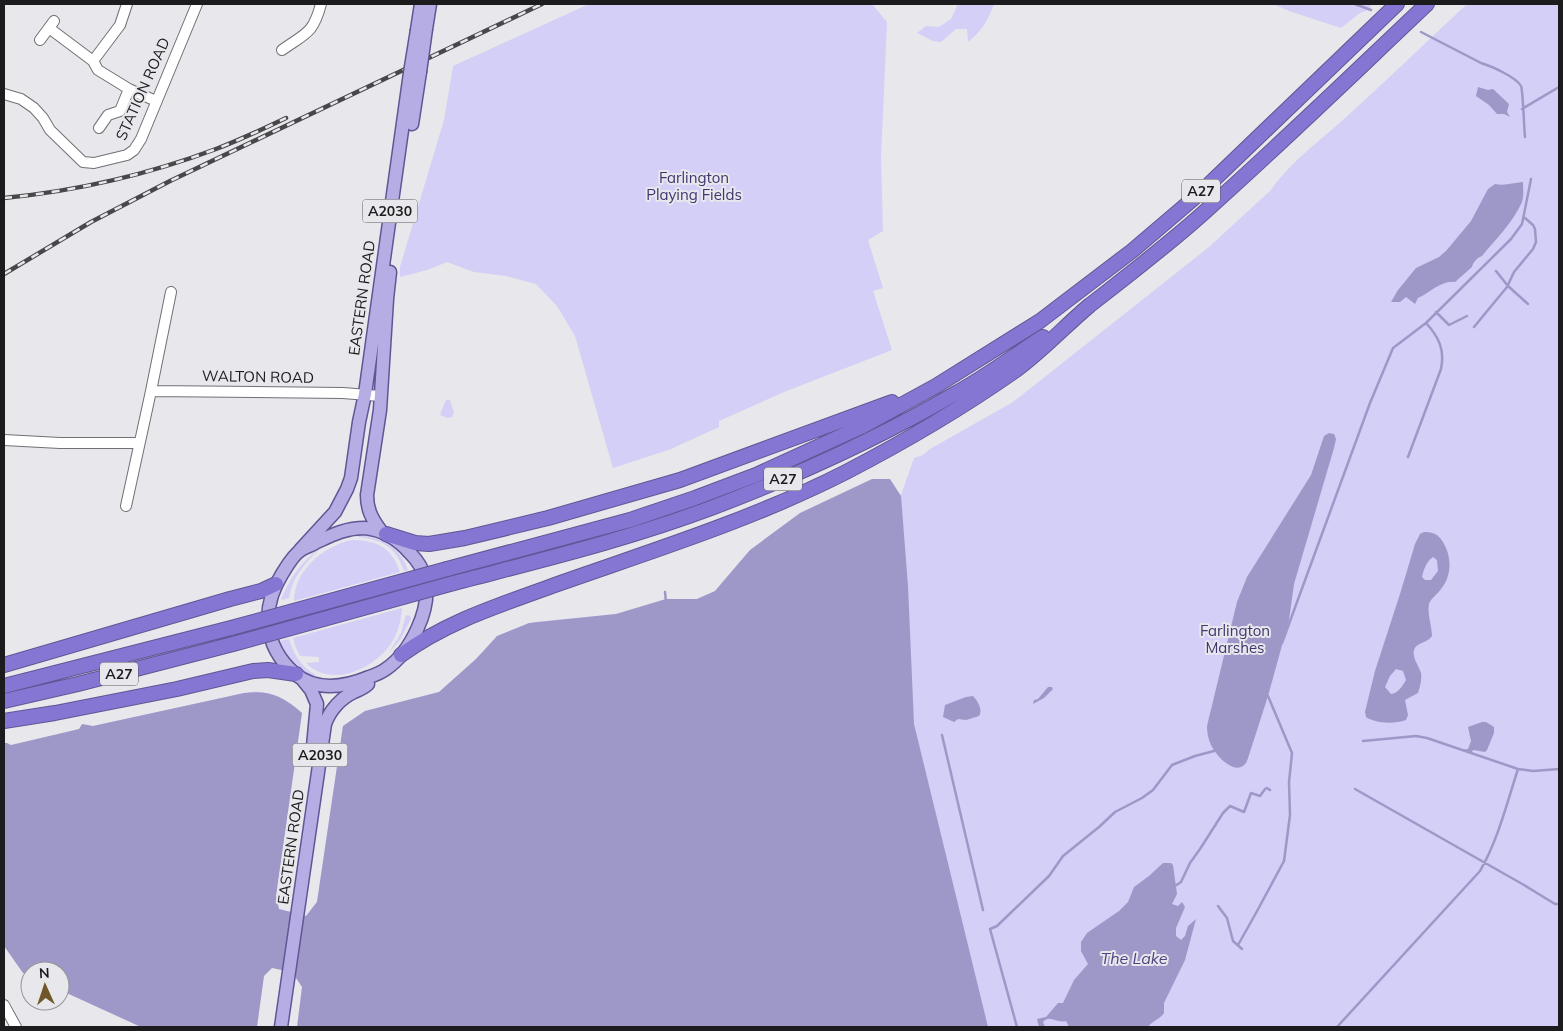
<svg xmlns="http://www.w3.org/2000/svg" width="1563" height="1031" font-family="Mulish,sans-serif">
<rect width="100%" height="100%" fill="#e7e7ec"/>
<path fill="#d3cff6" d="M589,4h283l15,18 -6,136 2,73 -15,9 15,48 -10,3 19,59 -108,42 -65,29v6l-48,22 -58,19 -38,-132 -18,-30 -21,-22 -30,-8 -32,-4 -27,-10 -20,8 -27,7v-10l44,-147 9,-54z
M958,4h36c-6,16 -12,27 -26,38l-1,-13h-11l-15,13 -8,-1 -16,-8 9,-7 13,1 12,-8z
M1273,4h98l-1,5 -10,4 -19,15 -52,-17z
M1467,4h92v1023h-1005l-180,-61 -302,-169 14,-72 7,1 157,-34c21,-2 36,7 52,21l-26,183 3,13 27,7 11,-14 26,-176 22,-15 74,-19 37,-33 24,-24 34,-13 82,-8 50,-15h31l18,-8 35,-41 29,-17 108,-44 14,6 13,-37 9,-3 7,-6 83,-47 196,-155 62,-57c19,-28 49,-49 74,-72 41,-37 81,-76 122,-114z
M446,400h4l4,13 -2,4 -4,1 -8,-3z
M359,535c24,3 40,11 49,35l-4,1c-8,-24 -21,-31 -46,-34z
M352,540c25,0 40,8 48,32l-106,29c0,-31 30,-55 58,-61z
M319,549c-15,16 -26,27 -30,49l-8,2c8,-21 20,-38 38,-51z
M402,608c-1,13 -4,26 -12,37 -18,25 -59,43 -84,18l13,-1v-5l-19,-1 -4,-8 -3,-10z
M406,615l4,1 1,3 -11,21 -12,14 13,-21z
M289,639c5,16 12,28 27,36l-1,2c-17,-8 -28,-19 -35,-36z"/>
<path fill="#9d98c7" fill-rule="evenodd" d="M1478,87l10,3 5,-1 16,15 -2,8 3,5 -6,-3h-7l-8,-9 -13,-9z
M1523,182c0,7 1,13 -1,20 -8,19 -27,38 -40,54 -5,2 -9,6 -10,11l-17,15c-14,-2 -25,11 -37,16l-3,6 -9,-7 -6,5h-9l7,-12 18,-22 23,-11 7,-6 25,-30 17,-32 7,-5c10,2 18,-1 28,-2z
M1329,433l5,1 2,5 -2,9 -40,136 -5,36 -21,76 -19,59c-1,3 -2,8 -5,10 -11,10 -29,-11 -33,-20 -3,-6 -4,-13 -4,-19l30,-124 10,-25 64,-102 13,-39z
M872,479h18l11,17 7,90 6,138 74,303h-691l5,-40 -6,-9v-5l-24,-5 -8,8 -7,51h-116l-81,-37v-19h-30v5l-7,-3 -19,-27v-203h3l4,2 68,-16 3,-5 11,2 151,-33c25,-3 39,3 58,20l-26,183 3,13 27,7 11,-14 26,-176 22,-15 74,-19 37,-33 21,-23 32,-13 87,-9 50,-15h31l18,-8 35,-41 50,-37z
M1424,532c9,0 14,2 19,10 9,15 9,33 -2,47 -3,5 -10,9 -12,15 -2,10 3,22 3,32 -4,7 -16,6 -18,14 -2,8 5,16 7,23 1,7 -1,14 -3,20l-13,7 3,15 -2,5c-12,4 -29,4 -40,-3l-1,-5 10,-41 25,-77 15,-50 5,-10zM1433,557l4,3 1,11 -7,9h-6l-3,-3c2,-8 4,-15 11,-20zM1396,669l7,2 3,9c-4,7 -8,13 -15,14l-6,-7 5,-11z
M1048,687h4l1,2 -9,9 -11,6 1,-4 4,-1z
M973,696c5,5 10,14 6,20l-13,4 -8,-1 -4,3 -11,-5 2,-12 21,-8z
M1482,722h4l8,5v6l-7,17 -2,2 -11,-2 -2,1 1,3 -11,-4 6,-1 3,-8 -3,-14z
M1163,863h8l2,2 4,29 -5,10 6,2 4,-4 3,5 -9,21v8l5,4 4,-4 3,-10 8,-7 -11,41 -21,43v10c-4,6 -12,8 -16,14h-79l-3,-6c-9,3 -16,-7 -23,1l2,5h-6l-2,-8 9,-2 12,-14h5l11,-23 14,-16 -7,-13v-9l6,-9 32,-22 9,-9 6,-15 15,-11z"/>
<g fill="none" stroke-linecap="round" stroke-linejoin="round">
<path stroke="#9d98c7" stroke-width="2.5" d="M1355,4l16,6
M1421,32l60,31c10,3 35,14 40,23 2,3 3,43 4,51
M1522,109l37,-22
M1496,271l12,15 20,18
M1436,312l13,13 18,-9
M1474,327l33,-40 7,-15 19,-23 3,-7 -1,-13 -2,-4 -8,-7
M1408,457l33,-88c4,-19 -2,-32 -15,-46
M665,592l1,10
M1282,643l88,-240 23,-55 33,-25 85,-84 11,-15 9,-45
M942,735l41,175
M1363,741l53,-5 11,2 91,31 15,2 26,-2
M1355,789l169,96 31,19h4
M1175,886l6,-4 9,-19 10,-14 23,-36 7,-7 14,6 7,-19 9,3 5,-7 2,-1 3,2
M1218,906l9,12 6,23 9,8
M1238,945l18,-32 28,-52 6,-46 -1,-33 3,-29 -24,-57
M1017,1027l-27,-98 7,-3 52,-50 14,-20 36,-29 16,-15 27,-14 11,-8 19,-25 23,-9 19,-5
M1337,1027l143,-156c18,-31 27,-68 38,-102"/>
<defs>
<path id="minor" d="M49,28l44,33 5,9 31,19 27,12
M40,40l14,-19
M282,50c24,-17 31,-16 39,-46
M93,61l27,-36 7,-21
M4,94l17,5 13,9 9,10 7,12 33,32 11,1 33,-8 7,-5 7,-11 56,-135
M99,128l9,-13 12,-4 9,-22
M151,391l192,2 37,3
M4,440l56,3h79
M126,506l25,-115 20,-99
M4,1005l12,22"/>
<path id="major" d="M426,29l4,-25
M417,30l4,-26
M412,124l8,-52
M365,528c18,2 33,11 45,25 7,7 13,15 15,26 7,29 -14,73 -39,90 -4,3 -11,6 -17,8 -24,10 -53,15 -75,-4 -31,-28 -33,-65 -12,-99 5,-8 11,-19 19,-24 4,-3 9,-4 14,-7 17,-8 30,-15 50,-15z
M381,531c-9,-12 -14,-21 -14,-36l13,-85 7,-111 3,-27
M300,550l35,-38 12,-23 4,-11 8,-56 6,-28 45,-321
M302,679l9,11 6,14 -5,53
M281,1027l44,-303c5,-14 16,-26 29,-32 5,-2 10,-4 14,-8"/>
<path id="highway" d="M386,534l29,9 14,1 36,-6 83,-20 132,-38 212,-78
M447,569l183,-49 65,-22 61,-23 105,-48 75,-41 104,-65 92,-70 68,-58 197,-189
M450,584c87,-23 176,-44 261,-76 85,-32 168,-70 247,-116 29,-16 57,-37 85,-55
M401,655c47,-34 97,-49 151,-69 99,-35 200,-66 294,-114 58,-30 116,-64 170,-102 26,-19 49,-44 74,-65 41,-32 82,-63 120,-98 74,-66 145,-135 217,-203
M4,665l226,-66 31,-8 15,-7
M4,686l227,-58
M4,701l74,-17 155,-40
M4,721l51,-8 122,-24 76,-18 15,-1 28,4"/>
</defs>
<use href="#minor" stroke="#707075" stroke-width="12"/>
<use href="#major" stroke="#615694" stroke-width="15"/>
<use href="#highway" stroke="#615694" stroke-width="16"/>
<use href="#minor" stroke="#fff" stroke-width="10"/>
<use href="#major" stroke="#b6ade5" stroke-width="12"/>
<use href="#highway" stroke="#8676d4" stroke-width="14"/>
<defs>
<path id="rail" d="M4,198c72,-7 143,-23 212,-49 24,-9 47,-20 70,-31
M4,274l87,-52 79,-41 372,-177"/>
</defs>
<use href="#rail" stroke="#48484b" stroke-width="4.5"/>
<use href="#rail" stroke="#e7e7ec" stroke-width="2.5" stroke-dasharray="8" stroke-linecap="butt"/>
<defs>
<path id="major-bridge" d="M420,72l6,-43
M410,73l7,-43"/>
<path id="highway-bridge" d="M231,628l216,-59
M233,644l217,-60"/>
</defs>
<use href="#major-bridge" stroke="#615694" stroke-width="15" stroke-linecap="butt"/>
<use href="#highway-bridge" stroke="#615694" stroke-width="16" stroke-linecap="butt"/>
<use href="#major-bridge" stroke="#b6ade5" stroke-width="12"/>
<use href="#highway-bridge" stroke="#8676d4" stroke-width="14"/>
</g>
<g text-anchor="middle" stroke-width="4" stroke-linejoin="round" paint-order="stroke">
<g fill="#e7e7ec" stroke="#59595c" stroke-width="1">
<rect x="1182" y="179.5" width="38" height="23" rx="4"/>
<rect x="362.5" y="199.5" width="55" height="23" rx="4"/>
<rect x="764" y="467.5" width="38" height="23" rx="4"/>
<rect x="100" y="662.5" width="38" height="23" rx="4"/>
<rect x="292.5" y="743.5" width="55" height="23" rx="4"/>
</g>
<g font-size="14" font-weight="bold" fill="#1c1c1e">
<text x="1201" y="196">A27</text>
<text x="390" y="216">A2030</text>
<text x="783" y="484">A27</text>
<text x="119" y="679">A27</text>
<text x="320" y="760">A2030</text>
</g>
<g font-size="15" fill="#1c1c1e" stroke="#e7e7ec">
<text transform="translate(143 89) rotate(-66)" y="5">STATION ROAD</text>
<text transform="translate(362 298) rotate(-82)" y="5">EASTERN ROAD</text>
<text transform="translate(258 377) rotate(1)" y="5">WALTON ROAD</text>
<text transform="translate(291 847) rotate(-82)" y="5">EASTERN ROAD</text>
</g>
<g font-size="15" fill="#403570" stroke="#e7e7ec">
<text x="694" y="183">Farlington<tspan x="694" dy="17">Playing Fields</tspan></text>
<text x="1235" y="636">Farlington<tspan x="1235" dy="17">Marshes</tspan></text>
</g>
<g font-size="16" font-style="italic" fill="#4e4480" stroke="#e7e7ec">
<text x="1134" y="964">The Lake</text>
</g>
</g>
<rect width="1563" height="1031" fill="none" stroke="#1c1c1e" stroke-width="10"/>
<g transform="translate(45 986) rotate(357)"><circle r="24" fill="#e7e7ec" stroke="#96969a"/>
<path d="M0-4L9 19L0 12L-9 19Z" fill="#6f5727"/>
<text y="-8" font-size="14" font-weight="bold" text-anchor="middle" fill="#1c1c1e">N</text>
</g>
</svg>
